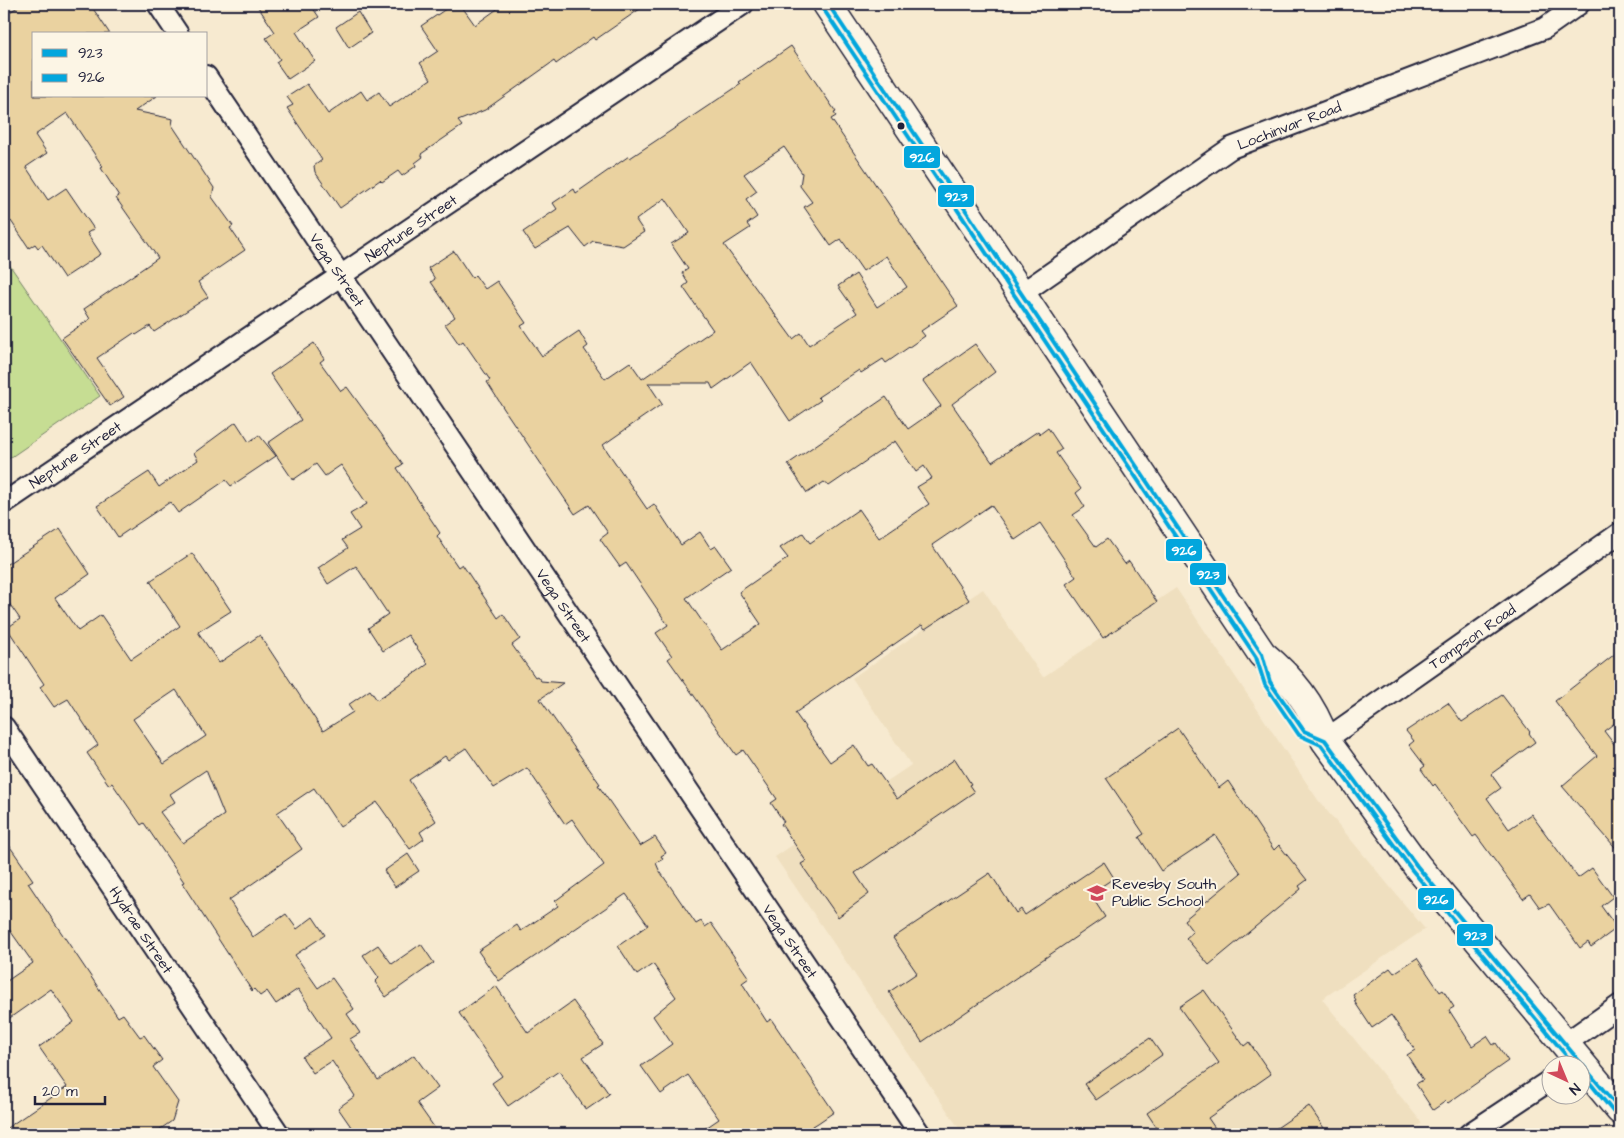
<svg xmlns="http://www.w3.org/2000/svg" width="1624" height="1138" font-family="'Architects Daughter',sans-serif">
<rect width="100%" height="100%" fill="#f7ead0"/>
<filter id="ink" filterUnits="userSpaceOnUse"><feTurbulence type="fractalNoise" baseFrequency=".02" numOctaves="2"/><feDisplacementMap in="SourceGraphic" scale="10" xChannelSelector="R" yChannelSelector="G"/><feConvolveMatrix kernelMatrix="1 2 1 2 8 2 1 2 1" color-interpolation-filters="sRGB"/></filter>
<g filter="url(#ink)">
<path fill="#efdfbf" d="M1176,588l142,212 107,129 -103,70 100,124 -17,11h-442l-188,-277 136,-92 -59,-87 131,-89 60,88z"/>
<path fill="#c6dd93" stroke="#748067" d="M4,257l96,139 -96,66z"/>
<path fill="#ead2a0" stroke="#22223b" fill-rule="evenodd" d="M22,4h68l20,30h-76v62h123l-22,15 38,8 -1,6 42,63 -2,9 21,29 -3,2 15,22 -47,32 10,15 -54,35 -4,-6 -14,9 -2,-2 -37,25 27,39 -14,9 -48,-68 28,-19 -6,-10 74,-51 -42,-60 3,-2 -18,-28 2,-1 -36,-54 -32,22 12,18 -21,14 22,33 18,-12 28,41 -7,4 14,21 -37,24 -22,-33 -4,3 -3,-4 -6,4 -18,-27 -7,4v-209z
M256,4h54l9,13 -23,15 19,29 -27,18 -12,-17 4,-3 -14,-21 9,-6z
M453,4h7l15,21 29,-21h143l-52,36 -2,-3 -37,27 -2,-3 -69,49 -27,11 4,5 -41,28 2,3 -8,6 1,3 -14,10 -4,-5 -16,11 -2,-2 -40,28 -25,-36 -1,-6 8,-6 -35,-52 6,-3 -6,-8 20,-13 21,30 33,-23 6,9 12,-8 10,15 42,-28 -11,-16 18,-12 -17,-25z
M358,12l13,21 -22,15 -13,-21z
M791,46l45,66 -2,1 2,3 -5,3 127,187 -37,25 4,5 -39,27 -3,-4 -22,14 -2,-3 -41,27 3,3 -31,21 -39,-59 -38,27 -3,-6h-62l14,21 -59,41 44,64 7,-5 27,41 19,-13 11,17 5,-3 15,21 -45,31 36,52 39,-26 -22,-32 49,-34 -8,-10 23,-15 7,10 49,-34 20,29 50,-34 -12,-17 15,-9 -8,-12 -8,6 -21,-31 -66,45 -5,-4 -17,11 -19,-29 98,-67 22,32 33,-23 -18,-25 52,-37 20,28 -43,32 40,58 46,-31 2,3 8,-6 14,21 -6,4 25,36 -5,4 9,14 -12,8 23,32 11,-8 18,25 4,-3 28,41 -54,36 -37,-54 10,-7 -36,-54 -25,17 -24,-35 -59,40 37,55 -44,29 -3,-4 -127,88 35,49 24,-17 14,21 4,-2 25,35 58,-40 16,25 -2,1 5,7 -119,81 14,21 -31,23 -37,-53 5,-3 -25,-37 3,-2 -13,-19 6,-4 -34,-49 -7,5 -68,-96 4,-3 -16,-23 12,-8 -42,-62 -6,4 -20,-28 8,-6 -19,-28 -14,9 -71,-105 -17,-27 3,-2 -27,-39 -4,3 -14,-20 10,-7 -24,-35 4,-3 -7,-11 26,-17 18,27 3,-3 10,14 12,-8 29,42 -5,3 21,30 37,-25 9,15 -4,3 21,30 25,-17 12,17 71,-49 -30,-43 5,-4 -6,-10 6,-4 -17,-25 18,-11 -24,-35 -29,22 8,12 -21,14 -30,-5 -8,6 -15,-19 -35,21 -12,-17 34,-23 -4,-6 21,-14 2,4 53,-37 1,2 111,-74 -2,-2zM784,147l18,26 -2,13 12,16 -8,5 27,39 10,-7 22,32 23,-15 21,31 -30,20 -21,-33 -18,12 19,27 -48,32 -8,-12 -8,6 -69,-94 26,-17 -3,-4 10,-7 -11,-18 11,-8 -13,-17z
M314,343l10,16 -4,3 21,29 6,-4 56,77 -6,4 43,65 -3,3 21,31 4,-3 36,54 5,-4 17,25 -8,6 23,32 2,-1 4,5 22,2 -23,16 60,85 -2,1 42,61 15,-9 11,16 -5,3 2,3 -7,4 3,7 37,54 5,-3 4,6 6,-4 38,55 -7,5 25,39 4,-3 63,93 -16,11 -18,11h-103l22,-15 -31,-44 -27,19 -20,-28 31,-22 -19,-28 23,-19 -23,-33 -16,11 -19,-29 30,-21 -22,-31 -127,87 -21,-30 39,-26 4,6 37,-25 -3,-5 49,-36 -32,-46 -7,5 -38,-56 -33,20 -28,-40 -18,12 -3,-4 -36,24 27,41 -16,11 4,7 -14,10 -33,-47 -37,25 -26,-39 -37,25 25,36 -73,51 24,37 33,-23 11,15 16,-12 12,18 -30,20 23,33 14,-10 22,31 -7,5 13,19 -10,6 28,41 36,-25 24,33 -21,15 22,31h-83l-18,-26 17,-12 -23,-35 -19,12 -11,-16 29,-19 -33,-49 -22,15 -9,-13 -7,5 -6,-7 -2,2 -70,-108 2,-1 -40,-59 -3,2 -29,-42 -3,2 -22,-32 11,-8 -30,-46 -14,8 -14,-20 4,-3 -37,-56 13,-9 -16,-23v-30l56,-37 30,45 -35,24 23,33 23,-16 30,44 49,-33 -30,-45 42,-28 39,58 -33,21 21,31 41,-28 63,96 30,-19 -5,-7 22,-15 7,10 51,-36 -20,-29 -25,16 -15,-23 20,-14 -32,-48 -28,18 -10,-16 30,-20 -6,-8 18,-11 -10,-15 17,-10 -26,-39 -16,11 -9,-12 -23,16 -25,-37 33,-23 -31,-46zM176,690l30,46 -42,28 -31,-45zM206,770l18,45 -41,28 -23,-31 15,-10 -5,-8z
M236,422l13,20 10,-7 17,21 -45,30 -5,-6 -48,33 -8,-11 -52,35 -21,-31 52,-34 10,15 39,-27 -4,-7z
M1620,650v69l-16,12 16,21v101l-58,-67 35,-30 -42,-55z
M1502,695l28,37 -1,1 6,9 -44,32 10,14 -14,10 22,31 22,-15 47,64 14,-10 21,29 -12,9 16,22 -26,19 -3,-5 -8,6 -31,-44 -9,4 -10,-14 -7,5 -47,-64 -3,2 -38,-53 -2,2 -12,-17 4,-3 -16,-21 5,-4 -8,-10 42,-28 14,19z
M1178,728l41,60 9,-7 46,69 5,-5 28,35 -8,6 2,3 -92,76 -23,-27 7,-6 -9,-12 57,-47 -26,-38 -54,36 -22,-34 5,-3 -38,-56z
M4,838l29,42 -5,3 90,134 5,-3 17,23 4,-2 18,25 -9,7 25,35 -6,19 -19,13h-149v-4l63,-43 -28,-40 35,-25 -23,-33 -47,33v-39l29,-20 -29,-41z
M408,854l11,17 -24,16 -11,-16z
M1104,862l10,16 -24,16 15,23 -183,125 -33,-50 28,-19 -24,-35 97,-65 26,40 5,-4 4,6z
M421,944l13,19 -48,34 -11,-15 4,-4 -16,-23 15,-10 14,19z
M1417,958l23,34 3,-2 11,17 -5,3 23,36 15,-10 6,9 3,-2 12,18 -60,42 -2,-2 -13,9 -17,-26 7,-4 -16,-25 8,-5 -24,-35 -19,13 -18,-27 2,-1 -3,-5 37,-27 4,5z
M496,986l32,47 45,-32 30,43 -20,13 26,37 -23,16 -27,-39 -51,35 -16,-23 10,-7 -43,-63z
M1204,990l40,56 5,-4 22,32 -63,44 11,16h-58l-14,-21 72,-50 -40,-56z
M1150,1038l12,17 -66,45 -12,-16z
M1309,1106l19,28h-60z"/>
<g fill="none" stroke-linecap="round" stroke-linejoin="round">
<defs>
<g id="street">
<path d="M158,4l20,30"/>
<path id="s1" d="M206,76l714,1058"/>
<path id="s2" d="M1021,294l210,-146 314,-120 34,-24"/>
<path id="s3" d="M4,503l739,-499"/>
<path id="s4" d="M4,727l275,407"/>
<path id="s5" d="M1325,740l295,-207"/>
<path d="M1566,1043l54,-38"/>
<path d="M1469,1134l83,-55"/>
</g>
<path id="secondary" d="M827,4l435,650c30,25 50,50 63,86l92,126 203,244"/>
</defs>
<use href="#street" stroke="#22223b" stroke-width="24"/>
<use href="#secondary" stroke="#22223b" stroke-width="31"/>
<use href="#street" stroke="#fcf5e5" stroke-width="20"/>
<use href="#secondary" stroke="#fcf5e5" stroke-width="28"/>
<defs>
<path id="bus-1" d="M830,7l432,647 8,28 34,49 21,9 92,126 203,244"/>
<path id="bus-2" d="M822,7l434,650 9,28 34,50 22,10 91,125 163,196
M1582,1073l33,41"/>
</defs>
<use href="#bus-1" stroke="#fcf5e5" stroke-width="8"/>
<use href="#bus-2" stroke="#fcf5e5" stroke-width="8"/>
<use href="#bus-1" stroke="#03a6dd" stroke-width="4"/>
<use href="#bus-2" stroke="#03a6dd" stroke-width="4"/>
</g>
</g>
<defs>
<symbol id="school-bare" viewBox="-9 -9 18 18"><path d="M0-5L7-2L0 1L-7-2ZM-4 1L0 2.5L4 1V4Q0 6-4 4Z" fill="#d1495b" stroke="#fcf5e5" stroke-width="2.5" paint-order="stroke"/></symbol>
</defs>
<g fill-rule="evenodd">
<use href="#school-bare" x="1083" y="879" width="28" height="28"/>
</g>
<circle fill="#22223b" stroke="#fcf5e5" stroke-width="2" cx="901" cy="126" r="4.5"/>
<g text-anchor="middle" stroke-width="4" stroke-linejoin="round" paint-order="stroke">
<g font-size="15" fill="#22223b" stroke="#fcf5e5">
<text dy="5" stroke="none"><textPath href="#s2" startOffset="318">Lochinvar Road</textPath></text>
<text dy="5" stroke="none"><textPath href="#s3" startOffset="491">Neptune Street</textPath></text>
<text dy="5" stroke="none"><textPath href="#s1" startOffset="234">Vega Street</textPath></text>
<text dy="5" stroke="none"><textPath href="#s3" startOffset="86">Neptune Street</textPath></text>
<text dy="5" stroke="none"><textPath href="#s1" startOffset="639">Vega Street</textPath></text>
<text dy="5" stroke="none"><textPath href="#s5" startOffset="180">Tompson Road</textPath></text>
<text dy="5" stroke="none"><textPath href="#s4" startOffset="245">Hydrae Street</textPath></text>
<text dy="5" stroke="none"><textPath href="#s1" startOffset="1044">Vega Street</textPath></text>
</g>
<g font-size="15" fill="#22223b" stroke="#fcf5e5" text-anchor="start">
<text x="1112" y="889">Revesby South<tspan x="1112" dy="17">Public School</tspan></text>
</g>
</g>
<g stroke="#fcf5e5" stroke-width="2">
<rect x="903" y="145" width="38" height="24" rx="5" fill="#03a6dd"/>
<rect x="937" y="184" width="38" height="24" rx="5" fill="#03a6dd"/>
<rect x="1165" y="538" width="38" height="24" rx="5" fill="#03a6dd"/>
<rect x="1189" y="562" width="38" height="24" rx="5" fill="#03a6dd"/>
<rect x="1417" y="887" width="38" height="24" rx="5" fill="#03a6dd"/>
<rect x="1456" y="923" width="38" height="24" rx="5" fill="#03a6dd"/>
</g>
<g font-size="14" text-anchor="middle" font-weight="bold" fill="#fff">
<text x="922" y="162">926</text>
<text x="956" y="201">923</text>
<text x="1184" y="555">926</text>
<text x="1208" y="579">923</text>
<text x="1436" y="904">926</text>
<text x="1475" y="940">923</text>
</g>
<rect width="1624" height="1138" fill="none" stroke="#fcf5e5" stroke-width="20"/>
<rect x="10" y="10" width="1604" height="1118" fill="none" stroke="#22223b" stroke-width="2" filter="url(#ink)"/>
<rect x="32" y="32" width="175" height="65" fill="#fcf5e5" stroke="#a5a1a1"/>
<rect x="42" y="49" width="25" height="8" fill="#03a6dd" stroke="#a5a1a1"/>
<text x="78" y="58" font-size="15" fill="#22223b">923</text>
<rect x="42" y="74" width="25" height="8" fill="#03a6dd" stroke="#a5a1a1"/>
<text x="78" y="82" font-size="15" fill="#22223b">926</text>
<g transform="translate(1566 1080) rotate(136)"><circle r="24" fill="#fcf5e5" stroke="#a5a1a1"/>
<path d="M0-4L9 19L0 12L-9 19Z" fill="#d1495b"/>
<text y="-8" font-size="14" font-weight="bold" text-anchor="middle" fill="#22223b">N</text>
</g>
<path d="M35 1096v8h70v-8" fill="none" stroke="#22223b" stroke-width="2.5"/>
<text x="42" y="1096" font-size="15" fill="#22223b" stroke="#fcf5e5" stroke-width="4" paint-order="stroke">20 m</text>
</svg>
